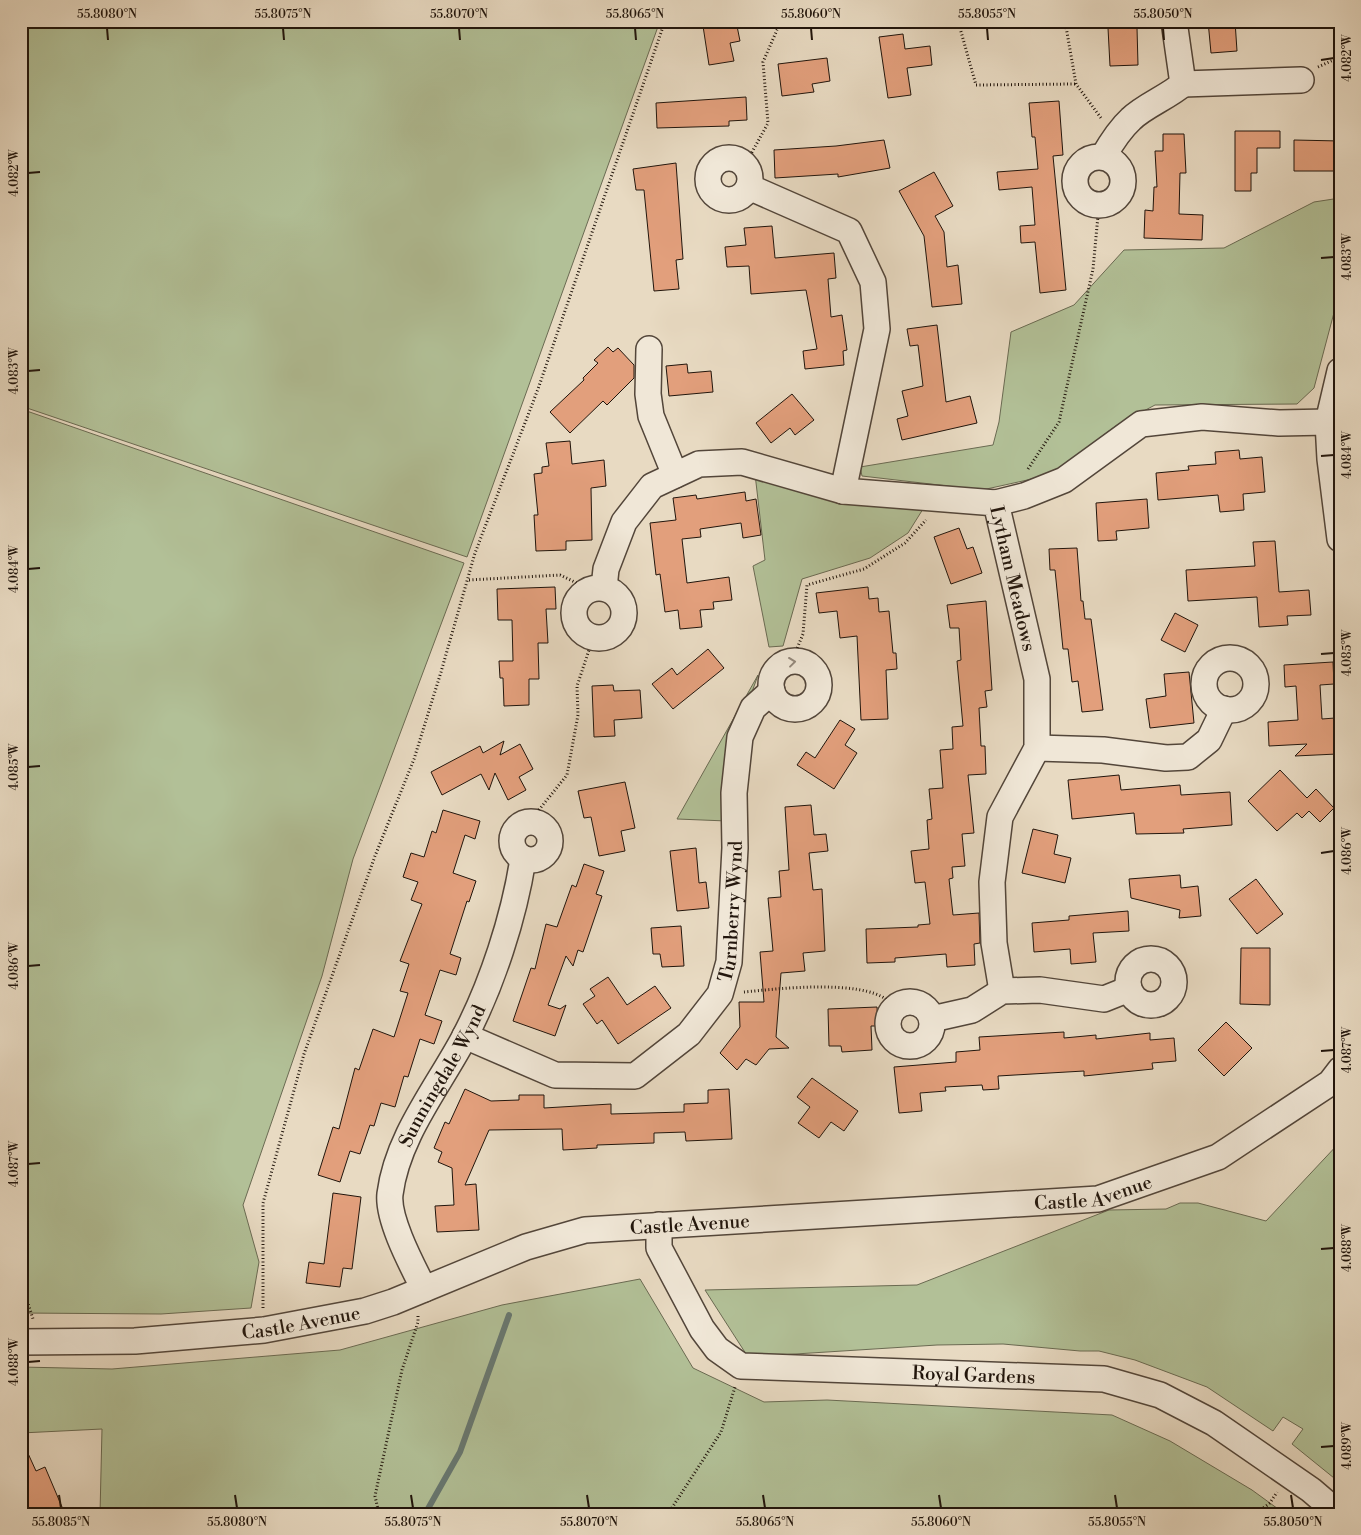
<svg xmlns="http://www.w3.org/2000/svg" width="1361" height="1535" font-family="'Libre Bodoni',serif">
<rect width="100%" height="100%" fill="#e8dac2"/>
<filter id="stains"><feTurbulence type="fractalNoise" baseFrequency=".004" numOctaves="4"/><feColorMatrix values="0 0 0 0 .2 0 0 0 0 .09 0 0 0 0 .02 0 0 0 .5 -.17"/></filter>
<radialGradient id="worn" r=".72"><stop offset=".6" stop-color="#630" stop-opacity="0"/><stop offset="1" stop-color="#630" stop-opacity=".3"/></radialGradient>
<path fill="#b2c097" stroke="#6a6a52" d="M21,21h639l-193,536 -446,-151z
M1340,198v92l-26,98 -17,16 -142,1 -38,20 -67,50 -68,15 -120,-14 -2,-9 133,-22 6,-23 12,-90 63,-27 50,-55 100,-2 90,-46z
M21,409l443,154 -111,296 -31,117 -79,229 16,57 -8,46 -90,6 -140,-1z
M755,474l168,35 -15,24 -38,25 -68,21 -19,67 -14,1 -16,-81 12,-6z
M758,675l-24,68 -7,78 -50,-2z
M1340,1142v333l-6,3 -42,-34 11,-15 -20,-12 -10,14 -66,-44 -72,-27 -36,-9h-19l-77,-7 -66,1 -189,12 -43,-67 212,-5 192,-75 57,-1 14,-6h18l68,18z
M640,1279l53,89 71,34 63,-2 285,15 58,26 82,49 33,24h-1185l2,-85 -81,4v-66l91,2 228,-19 162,-45z"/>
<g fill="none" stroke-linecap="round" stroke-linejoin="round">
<path stroke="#687871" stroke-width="6" d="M425,1514l35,-62 49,-137"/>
</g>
<path fill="#e29f7c" stroke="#21150c" d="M711,21h25l4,20 -10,2 4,18 -25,4 -6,-39 8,-1z
M1208,21h27l2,30 -26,2z
M1108,28h29l1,37 -28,1z
M903,34l2,15 25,-3 2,19 -25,3 4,27 -23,3 -9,-61z
M827,58l3,23 -18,3 2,8 -32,4 -4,-32z
M746,97l1,23 -18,1v5l-72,2 -1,-25z
M1059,101l4,54 -10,1 13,134 -26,3 -5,-51 -14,1 -1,-17 15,-1 -3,-38 -33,3 -2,-18 41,-3 -3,-32h-3l-3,-34z
M1235,131h45v17h-23v25h-6v18h-16z
M1163,134h21l2,39h-6l-1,41 24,1 -1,25 -58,-2 1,-28 8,1 1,-24h3l-2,-36h8z
M884,140l6,28 -52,9v-3l-63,4 -1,-28 62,-4z
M1294,140l46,1v30h-46z
M676,163l7,96 -7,1 3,29 -25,2 -10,-101h-8l-3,-21z
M934,172l19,34 -18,10 9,16 3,35 11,-2 4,39 -30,3 -8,-71 -25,-45z
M772,226l3,32 59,-5 2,25 -8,1 3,38 11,-2 5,35 -4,1 1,14 -39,4 -2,-18 14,-2 -11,-59 -55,4 -2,-28 -22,1 -2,-20 21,-2 -2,-17z
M937,325l9,77 24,-6 7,27 -75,17 -5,-21 11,-3 -6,-25 21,-5 -5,-41 -8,1 -3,-17z
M608,347l5,5 5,-4 16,17v13l-27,27 -4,-4 -33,32 -20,-21 34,-32 -1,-2 15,-15 -4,-3z
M687,364l1,9 23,-2 2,21 -44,4 -3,-30z
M792,394l22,26 -19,15 -5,-7 -19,15 -15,-20z
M570,441l2,23 32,-4 2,26 -15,2 1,52 -26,1v9l-30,1 -2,-36h4l-4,-41 8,-1v-6l7,-1 -3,-23z
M1239,450l1,9 22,-2 3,35 -22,2 1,16 -24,2 -2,-17 -60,5 -2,-27 33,-3 -1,-4 28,-2 -1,-12z
M745,492l1,9 10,-2 5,36 -18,3 -2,-15 -41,6 1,8 -19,2 5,44 42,-6 3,23 -19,2 1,7 -14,1 2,17 -22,2 -2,-19 -13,2 -5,-38 -4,1 -6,-52 26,-3 -3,-22 23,-3 1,4z
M1147,499l2,29 -33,3 1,9 -19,1 -2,-38z
M959,528l8,21 6,-2 9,26 -31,11 -17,-47z
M1275,541l4,51 30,-2 2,25 -24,1 1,9 -29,2 -2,-30 -69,4 -2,-31 69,-4 -2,-24z
M1077,548l4,53h2l2,18h6l12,91 -21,2 -4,-31 -6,1 -4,-33h-5l-8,-79h-5l-1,-21z
M555,587l1,22h-10l2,34h-10l1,36h-10v26l-25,1 -1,-28h-3l-1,-17h14l-1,-41h-14l-1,-31z
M868,587l1,12 9,-1 1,14 10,-1 4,42h3l1,16 -11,1 2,49 -27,1 -4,-84 -17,2 -3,-27 -18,2 -3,-20z
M986,601l6,89 -7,1 2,16 -8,1 2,38h4l1,28 -18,1 6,58 -12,1 3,32 -13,1 1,11 -4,1 4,36 26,-2 1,30 -6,1 1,21 -28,2 -1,-13 -51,4v4l-28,1 -1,-34 52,-2v-2l12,-1 -5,-42 -10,1 -4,-32 18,-2 -2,-29 5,-1 -3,-30 14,-1 -3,-38 13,-1 -1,-22 11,-1 -6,-65 4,-1 -2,-32h-9l-3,-23z
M1175,613l23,12 -13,27 -24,-12z
M708,649l16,19 -51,41 -21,-25 20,-16 5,7z
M1333,662l1,22 -14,1 2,34 13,-1 2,36 -42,2 12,-12 -38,2 -1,-24 30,-2 -2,-34 -11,1 -1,-22z
M1189,672l5,51 -44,5 -4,-29 20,-3 -2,-22z
M613,685l1,6 26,-1 2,28 -28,2 1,16 -21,1 -2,-51z
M840,720l15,9 -10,16 12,8 -23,36 -37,-24 9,-13 9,6z
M504,741l-4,14 20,-11 13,25 -14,8 7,13 -18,10 -13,-27 -6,17 -8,-16 -39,21 -11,-23 49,-26 3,7z
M1280,770l27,28 9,-9 18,19 -14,14 -11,-11 -7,7 -5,-5 -20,18 -29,-30z
M1119,775l2,15 59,-5 1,10 49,-3 2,33 -49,4 1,4 -48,1 -2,-21 -62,6 -4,-39z
M625,782l10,46 -14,3 4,20 -26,5 -8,-39 -7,1 -6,-27z
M811,805l3,30 12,-1 2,17 -19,2 4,37 9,-1 3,62 -22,2 2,18 -24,2 -5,64 13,11 -20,1 -13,16 -10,-6 -9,11 -17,-17 20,-26 -1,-25h25l-4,-50 13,-1 -5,-53 13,-1 -2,-26 10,-1 -4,-63z
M443,810l37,11 -5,18 -10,-4 -12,38 23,8 -7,21 -2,-1 -17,53 11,4 -5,17 -16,-5 -15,45 17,6 -8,23 -14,-5 -12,38 -4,-1 -9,31 -14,-4 -7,23 -4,-1 -10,29 -10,-3 -10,31 -22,-7 15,-48 6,2 16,-61 4,2 14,-41 21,8 14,-44 -8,-2 9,-27 -9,-3 22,-57 -11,-4 7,-18 -15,-5 8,-24 13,4 8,-26 4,2z
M1033,829l25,6 -4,19 17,4 -6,25 -43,-10z
M696,848l3,35 7,-1 3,26 -32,3 -7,-60z
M584,864l20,7 -8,23 6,2 -19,56 -5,-2 -5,16 -7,-10 -18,49 12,4 6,-4 -11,31 -42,-15 18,-53 4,1 11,-45 11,3 15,-42 4,2z
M1180,875l1,13 17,-2 3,30 -22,2 1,-8 -49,-12 -2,-19z
M1256,879l27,35 -26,20 -28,-35z
M1128,911l1,20 -36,2 3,29 -25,2 -1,-15 -36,3 -2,-29 37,-3v-4z
M681,926l3,40 -22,1 -2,-13h-7l-2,-26z
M1241,948h29v57l-30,-1z
M608,977l19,28 28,-19 16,22 -53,36 -16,-24 -5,4 -14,-20 12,-8 -5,-7z
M877,1007l1,19h-7l1,24 -30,2 -1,-6h-12l-1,-37z
M1226,1022l26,26 -28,28 -26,-26z
M1064,1032v6l32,-3v4l54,-6v7l24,-2 2,23 -24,2 1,6 -69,7v-5l-86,5 1,13 -16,1 -1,-5 -37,2 1,4 -26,2 2,18 -23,2 -5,-46 62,-5v-10l24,-2 -1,-13z
M812,1078l46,33 -14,20 -13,-9 -12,16 -21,-15 12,-16 -13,-10z
M465,1089l26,12 28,-1v-5h25v13l67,-4v10l73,-2v-8l24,-1v-13l21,-1 3,50 -46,2 -1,-9 -31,1v10l-57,2v3l-34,2 -1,-21 -73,1 -24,55 11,-1 3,46 -42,2 -2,-26 19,-1 -2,-37 -14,-6 4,-10 -8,-4 11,-26 4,2z
M333,1193l28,4 -9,72 -9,-1 -3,19 -34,-4 3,-21 15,2z
M21,1438l15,33 9,-4 20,47h-44z"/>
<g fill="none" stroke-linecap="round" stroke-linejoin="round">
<defs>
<g id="minor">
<path d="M1183,84l118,-4"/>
<circle cx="1099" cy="181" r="24"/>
<path d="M1103,157c8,-14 16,-27 28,-38 13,-13 37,-22 52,-35l-9,-63"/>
<circle cx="729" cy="179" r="21"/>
<path d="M749,187l100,44 24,51 4,47 -34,162"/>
<path d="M649,349l-1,45 3,22 24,59"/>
<path d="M1340,371l-12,51 2,37 10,80"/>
<path d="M996,503l28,-7 40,-16 77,-56 61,-7 77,6 49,-1"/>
<circle cx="599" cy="613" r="25"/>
<path id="s1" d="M604,588l2,-19 18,-47 28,-36 47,-22 43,-2 101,29 153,12 41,176v69l-37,69 -8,65 2,61 8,48"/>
<circle cx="1230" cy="684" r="26"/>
<circle cx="795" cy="685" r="24"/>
<path d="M1037,748l66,2 63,8 22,-1 21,-17 15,-31"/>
<circle cx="531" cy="841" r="19"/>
<circle cx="1151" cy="982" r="23"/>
<circle cx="910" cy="1024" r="22"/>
<path d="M932,1019l40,-9 30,-19 38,-1 64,9 25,-10"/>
<path id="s2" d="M465,1036l90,39 80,1 54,-42 31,-40 9,-32 6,-114 -1,-55 6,-56 13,-29 19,-17"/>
<path id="s3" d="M659,1225v23l43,81 15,20 24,17 363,13 56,16 54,28 97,67 28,24"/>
<path id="s4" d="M424,1289c-11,-22 -37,-70 -34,-95 7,-57 48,-107 74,-156 28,-53 50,-121 59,-179"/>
<path id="s5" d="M21,1342l114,-1 129,-11 101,-19 28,-9 133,-55 59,-17 513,-31 120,-42 112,-74 10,-13"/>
</g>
</defs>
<use href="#minor" stroke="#53463a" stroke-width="28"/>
<path stroke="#21150c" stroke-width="3" stroke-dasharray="1 2.5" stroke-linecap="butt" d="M958,21l18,64 100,-1
M1065,21l11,63 25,34
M1318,67l22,-10
M745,165l23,-42 -5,-61 14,-32 8,-9
M1028,469l31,-47 34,-153 6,-64
M469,580l91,-5 23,11
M792,661l11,-27 4,-49 57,-16 41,-26 21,-23
M530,821l37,-46 11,-60 -1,-29 16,-48
M744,992c32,-3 116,-13 143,8 2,2 4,7 6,9
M21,1281l12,38
M263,1308v-105l41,-149 71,-198 39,-97 27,-87 34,-119 63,-164 127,-368
M379,1514l-4,-18 27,-126 16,-48v-7
M668,1514l53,-82 14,-45
M1255,1514l15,-11 7,-11"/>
<use href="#minor" stroke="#f0e7d7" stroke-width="25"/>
</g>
<defs><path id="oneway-chevron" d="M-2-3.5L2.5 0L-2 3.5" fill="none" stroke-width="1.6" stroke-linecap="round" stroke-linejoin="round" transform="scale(1.25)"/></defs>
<use stroke="#93887c" href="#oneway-chevron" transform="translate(792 662) rotate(-7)"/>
<path fill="none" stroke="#21150c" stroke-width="2" d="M107,28l1,12M283,28l1,12M459,28l1,12M635,28l1,12M811,28l1,12M987,28l1,12M1163,28l1,12M1321,60l13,-2M28,173l12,-1M1321,258l13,-1M28,371l12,-1M1321,456l13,-1M28,569l12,-1M1321,654l13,-1M28,767l12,-1M1321,853l13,-2M28,966l12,-1M1321,1051l13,-1M28,1164l12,-1M1321,1249l13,-1M28,1362l12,-1M1321,1447l13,-1M59,1495l2,13M235,1495l2,13M411,1495l2,13M587,1495l2,13M763,1495l2,13M939,1495l2,13M1115,1495l2,13M1291,1495l2,13"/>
<g text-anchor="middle" stroke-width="4.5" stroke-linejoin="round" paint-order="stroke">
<g font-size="19" fill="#21150c" stroke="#f0e7d7">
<text dy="7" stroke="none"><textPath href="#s1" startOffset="546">Lytham Meadows</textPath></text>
<text dy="7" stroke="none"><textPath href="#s2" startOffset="381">Turnberry Wynd</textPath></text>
<text dy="7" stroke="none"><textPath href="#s4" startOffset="232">Sunningdale Wynd</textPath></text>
<text dy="7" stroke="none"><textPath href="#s5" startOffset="1091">Castle Avenue</textPath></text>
<text dy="7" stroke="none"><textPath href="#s5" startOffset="686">Castle Avenue</textPath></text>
<text dy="7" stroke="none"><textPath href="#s5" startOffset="281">Castle Avenue</textPath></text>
<text dy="7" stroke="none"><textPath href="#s3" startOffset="402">Royal Gardens</textPath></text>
</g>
</g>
<rect width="1361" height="1535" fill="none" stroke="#e8dac2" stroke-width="55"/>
<rect x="28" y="28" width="1306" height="1480" fill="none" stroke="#21150c" stroke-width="2"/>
<g font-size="12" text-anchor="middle" fill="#21150c">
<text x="107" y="18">55.8080°N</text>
<text x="283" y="18">55.8075°N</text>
<text x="459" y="18">55.8070°N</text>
<text x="635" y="18">55.8065°N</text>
<text x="811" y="18">55.8060°N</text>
<text x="987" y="18">55.8055°N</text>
<text x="1163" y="18">55.8050°N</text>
<text transform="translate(1347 58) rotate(-90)" y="4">4.082°W</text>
<text transform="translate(14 173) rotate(-90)" y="4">4.082°W</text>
<text transform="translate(1347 257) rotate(-90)" y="4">4.083°W</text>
<text transform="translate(14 371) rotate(-90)" y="4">4.083°W</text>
<text transform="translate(1347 455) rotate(-90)" y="4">4.084°W</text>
<text transform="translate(14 569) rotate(-90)" y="4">4.084°W</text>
<text transform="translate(1347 653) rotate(-90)" y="4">4.085°W</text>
<text transform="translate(14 767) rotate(-90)" y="4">4.085°W</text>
<text transform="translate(1347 851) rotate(-90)" y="4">4.086°W</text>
<text transform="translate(14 966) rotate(-90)" y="4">4.086°W</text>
<text transform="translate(1347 1050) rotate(-90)" y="4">4.087°W</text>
<text transform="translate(14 1164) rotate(-90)" y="4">4.087°W</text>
<text transform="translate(1347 1248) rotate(-90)" y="4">4.088°W</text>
<text transform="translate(14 1362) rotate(-90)" y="4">4.088°W</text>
<text transform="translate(1347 1446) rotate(-90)" y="4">4.089°W</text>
<text x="61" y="1526">55.8085°N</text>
<text x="237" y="1526">55.8080°N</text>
<text x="413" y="1526">55.8075°N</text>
<text x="589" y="1526">55.8070°N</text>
<text x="765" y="1526">55.8065°N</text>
<text x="941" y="1526">55.8060°N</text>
<text x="1117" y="1526">55.8055°N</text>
<text x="1293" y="1526">55.8050°N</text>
</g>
<rect width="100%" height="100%" filter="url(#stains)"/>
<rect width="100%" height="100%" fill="url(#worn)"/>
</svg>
